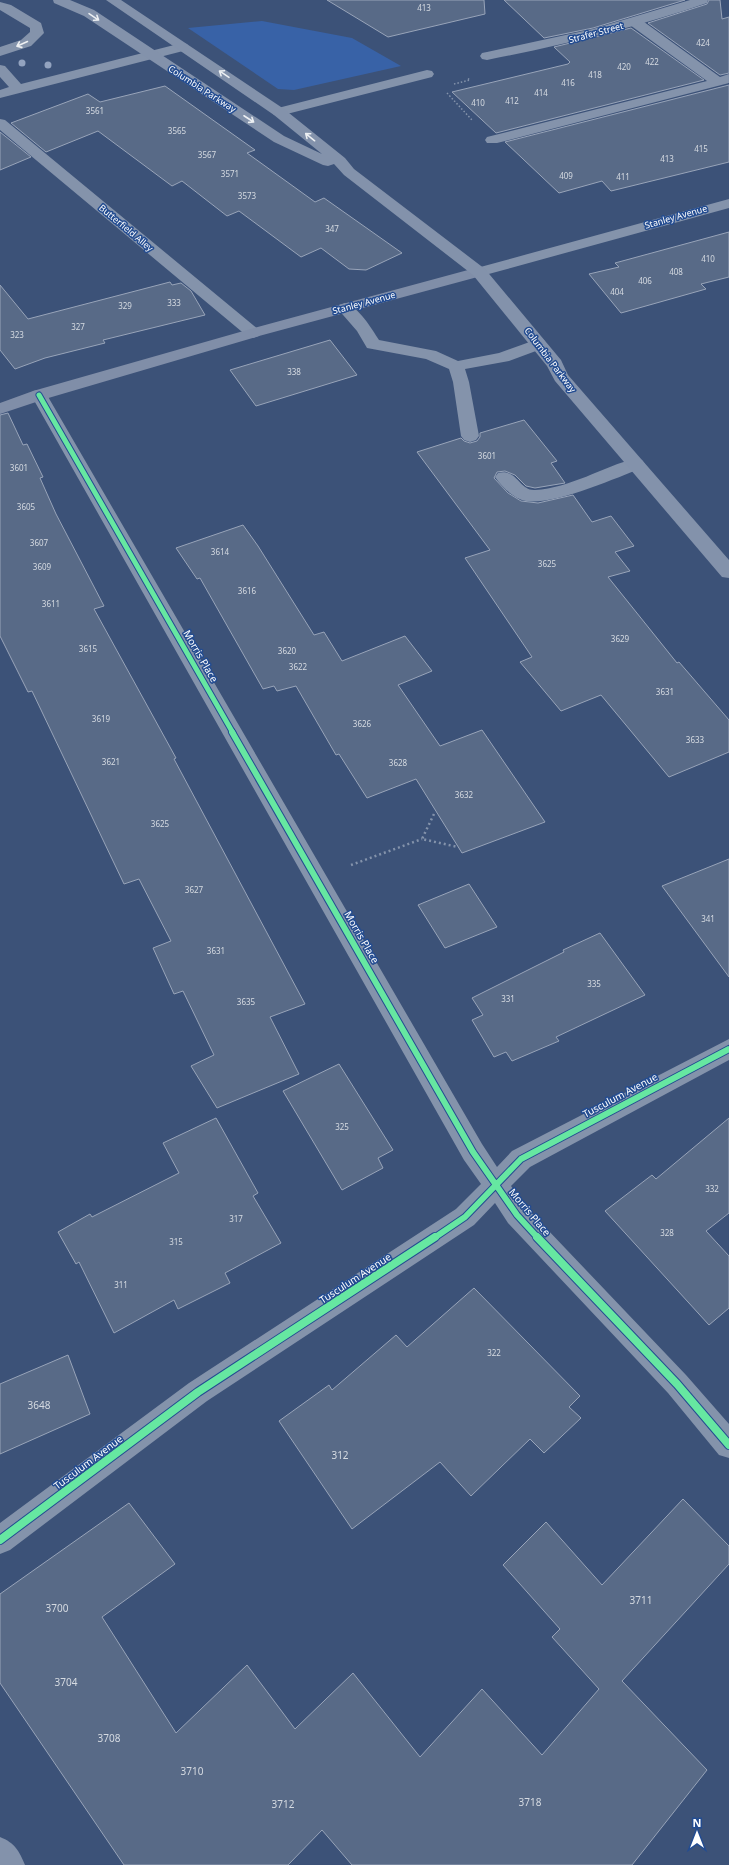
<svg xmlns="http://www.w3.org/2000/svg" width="729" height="1865" font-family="'Noto Sans',sans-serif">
<rect width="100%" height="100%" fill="#3c5278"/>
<path fill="#3862a7" d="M262,21l90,17 49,28 -107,24 -16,-1 -90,-61z"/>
<path fill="#586a87" stroke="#98a4b9" d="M327,0h157l1,14 -97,23z
M504,0h181l-92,28 -49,10z
M709,0h11l2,19 7,-2v56l-9,2 -72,-52 59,-19z
M631,28l73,52 -208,53 -44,-41 116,-28 2,-2 -16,-15z
M729,85v77l-118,29 -9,-10 -43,12 -54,-51z
M165,86l90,64 -8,3 68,49 9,-4 78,55 -36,17 -17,-1 -28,-21 -20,9 -62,-46 -12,5 -45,-35 -10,5 -74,-55 -52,21 -35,-29 77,-29 12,8z
M0,132l31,25 -31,13z
M729,232v45l-28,7 5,5 -85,24 -32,-39 30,-7 -4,-4z
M170,282l2,3 9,-2 10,8 14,24 -102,25 2,3 -60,15 -30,11 -15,-19v-65l28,34z
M330,340l27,35 -101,31 -26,-36z
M8,413l15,32 4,-1 16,33 -3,1 16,36 48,92 -10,3 82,149 -2,1 131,245 -35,13 29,57 -82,34 -26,-42 23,-11 -31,-64 -9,3 -21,-46 18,-7 -32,-62 -15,5 -92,-193 -4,1 -28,-56v-221z
M524,420l33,41 -6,2 14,20 -30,5 -9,-2 -11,-11 -10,-4 -8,1 -3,6 14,15 13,8 17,2 35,-8 19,27 19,-6 23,30 -19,6 15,19 -22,6 69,86 2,-1 50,58v32l-60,25 -68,-82 -40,16 -41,-49 12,-5 -67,-99 25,-8 -73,-98 44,-14 3,3 6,2 7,-2 3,-4v-4z
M243,525l15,21 56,89 10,-3 18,29 63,-25 27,35 -34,14 42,61 42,-16 63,92 -83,31 -46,-74 -49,19 -28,-44 -3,1 -40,-69 -19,5 -3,-5 -11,3 -63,-111 -3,1 -21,-31z
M729,859v118l-67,-91z
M469,884l28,43 -52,21 -27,-43z
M600,933l45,62 -89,42 3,4 -47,20 -6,-9 -12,5 -22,-37 11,-5 -11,-17 92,-46 -1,-2z
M339,1064l54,86 -15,8 5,10 -41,22 -59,-99z
M216,1118l42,75 -5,3 28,47 -56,30 5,10 -52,26 -4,-9 -60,33 -35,-71 -3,2 -18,-32 32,-18 2,3 87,-44 -16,-30z
M729,1118v95l-23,18 23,25v52l-20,17 -104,-114 47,-36 4,4z
M474,1288l106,108 -11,11 12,11 -37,35 -14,-14 -59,57 -31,-34 -88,67 -73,-108 50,-36 3,5 64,-55 11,12z
M68,1355l22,59 -90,40v-70z
M683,1499l46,47v18l-107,117 85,89 -75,95h-280l-30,-35 -34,35h-164l-124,-182v-89l129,-91 46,61 -73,53 74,116 71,-68 48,64 58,-56 67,84 62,-68 60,66 57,-66 -47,-52 8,-8 -57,-64 43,-43 56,63z"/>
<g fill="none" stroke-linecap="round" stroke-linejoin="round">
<path stroke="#8493ab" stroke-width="1.5" stroke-dasharray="1.5 2" stroke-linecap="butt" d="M454,84l16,-4 -3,-2
M447,93l25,27"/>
<path stroke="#8493ab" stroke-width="2.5" stroke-dasharray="2 3" stroke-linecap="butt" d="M434,814l-12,25 36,8
M351,865l71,-26"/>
<path fill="#8493ab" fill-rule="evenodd" d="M0,2l11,3 30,18 3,10 -13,13 -31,10v-9l21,-7 9,-8v-4l-30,-18z
M635,18l5,1 80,58 9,-3v9l-232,60h-10l-2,-3 2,-3 220,-56 -77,-56 -2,-3 2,-3z
M182,43l5,1 2,3 -2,3 -187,48v-8l9,-3 -9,-10v-12l5,1 16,18z
M0,119l5,1 254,210 2,3 -2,3 -6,2 -6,-2 -247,-206z
M345,303c13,3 27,26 34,37l57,11 22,10 41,-8 39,-14 6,1 2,4 -2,4 -35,13 -44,8 4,13 10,54 -3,4 -6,2 -6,-2 -3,-4 -8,-54 -4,-13 -23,-10 -59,-11 -10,-17 -20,-23 2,-3z
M636,458l6,2 3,4 -3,4c-26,10 -90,38 -116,33 -12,-2 -24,-14 -31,-24l3,-4c19,-5 21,18 37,17 35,-2 68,-23 101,-32z"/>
<path fill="#8493ab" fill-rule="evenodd" d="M690,0h18l-1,3c-72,25 -145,42 -220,57l-5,-1 -2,-3 2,-3 5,-1 106,-23z
M427,70l5,1 2,3 -2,3 -153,39 -5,-1 -2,-3 2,-3z
M729,199v9l-244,67 -6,2 -6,-2 -2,-3 2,-3z
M39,390l6,1 2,4 435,749 15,23 15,-16 217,-112v21l-199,107 -19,19 15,21 160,168 43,49v34l-10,-3 -51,-62 -160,-170 -13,-20 -21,22 -267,176 -197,149 -10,4v-31l189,-140 267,-174 25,-25 -17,-24 -433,-765 2,-4z"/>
<path fill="#808ea8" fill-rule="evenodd" d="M479,267l6,2 2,3 -2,3 -226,61 -214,63 -45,15v-11l33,-12 214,-61z"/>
<path fill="#8392ab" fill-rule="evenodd" d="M0,1837c15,6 19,14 25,28h-25z"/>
<path fill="#8392ab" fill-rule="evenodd" d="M53,0h17l24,10 190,126 38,18 -48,-39 -168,-115h15l163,109 61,49 9,11 131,100 76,91 7,15 161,185v18l-7,-1 -167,-196 -8,-15 -74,-91 -129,-100 -10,-11 -6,2 -5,-1 -49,-23 -190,-126 -30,-13z"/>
<defs>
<path id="cycleway-far2" d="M39,395l194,338"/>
<path id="cycleway-far1" d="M232,732l241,420 44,63 21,23
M434,1238l31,-21 56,-58 208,-110"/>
<path id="cycleway" d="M537,1237l140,147 52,61
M0,1540l198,-148 237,-155"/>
</defs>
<use href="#cycleway-far2" stroke="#234c91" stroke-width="7"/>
<use href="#cycleway-far1" stroke="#234c91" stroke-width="8"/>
<use href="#cycleway" stroke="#234c91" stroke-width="10"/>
<use href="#cycleway-far2" stroke="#66e7a1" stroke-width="5"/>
<use href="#cycleway-far1" stroke="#66e7a1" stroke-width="6"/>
<use href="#cycleway" stroke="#66e7a1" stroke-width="8"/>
</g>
<g fill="#93a3bf">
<circle cx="22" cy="63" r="3.5"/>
<circle cx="48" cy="65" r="3.5"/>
</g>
<defs><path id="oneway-shaft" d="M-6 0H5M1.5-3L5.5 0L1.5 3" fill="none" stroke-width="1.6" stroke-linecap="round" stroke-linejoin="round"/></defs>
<g stroke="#eceff2">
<use href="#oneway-shaft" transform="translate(94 17) rotate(34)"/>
<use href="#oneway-shaft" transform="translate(224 74) rotate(-146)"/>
<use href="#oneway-shaft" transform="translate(249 119) rotate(33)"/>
<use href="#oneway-shaft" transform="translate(310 137) rotate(-141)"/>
</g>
<use stroke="#edeff2" href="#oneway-shaft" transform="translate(22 44) rotate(156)"/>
<g text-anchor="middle" stroke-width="3" stroke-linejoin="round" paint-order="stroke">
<g font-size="8" fill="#d5dae1">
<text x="424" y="11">413</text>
<text x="703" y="46">424</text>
<text x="652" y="65">422</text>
<text x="624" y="70">420</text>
<text x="595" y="78">418</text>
<text x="568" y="86">416</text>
<text x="541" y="96">414</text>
<text x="512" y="104">412</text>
<text x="478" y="106">410</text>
<text x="95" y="114">3561</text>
<text x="177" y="134">3565</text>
<text x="701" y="152">415</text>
<text x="207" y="158">3567</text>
<text x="667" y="162">413</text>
<text x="230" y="177">3571</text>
<text x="566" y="179">409</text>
<text x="623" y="180">411</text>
<text x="247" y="199">3573</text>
<text x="332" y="232">347</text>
<text x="708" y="262">410</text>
<text x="676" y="275">408</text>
<text x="645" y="284">406</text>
<text x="617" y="295">404</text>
<text x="174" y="306">333</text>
<text x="125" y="309">329</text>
<text x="78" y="330">327</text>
<text x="17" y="338">323</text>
<text x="294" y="375">338</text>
<text x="487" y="459">3601</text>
<text x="19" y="471">3601</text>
<text x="26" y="510">3605</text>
<text x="39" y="546">3607</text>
<text x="220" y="555">3614</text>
<text x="547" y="567">3625</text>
<text x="42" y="570">3609</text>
<text x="247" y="594">3616</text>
<text x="51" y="607">3611</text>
<text x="620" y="642">3629</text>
<text x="88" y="652">3615</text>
<text x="287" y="654">3620</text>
<text x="298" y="670">3622</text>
<text x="665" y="695">3631</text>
<text x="101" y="722">3619</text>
<text x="362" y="727">3626</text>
<text x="695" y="743">3633</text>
<text x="111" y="765">3621</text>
<text x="398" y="766">3628</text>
<text x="464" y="798">3632</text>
<text x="160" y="827">3625</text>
<text x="194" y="893">3627</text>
<text x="708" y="922">341</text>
<text x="216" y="954">3631</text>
<text x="594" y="987">335</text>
<text x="508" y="1002">331</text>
<text x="246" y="1005">3635</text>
<text x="342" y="1130">325</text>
<text x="712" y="1192">332</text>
<text x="236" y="1222">317</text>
<text x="667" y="1236">328</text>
<text x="176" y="1245">315</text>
<text x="121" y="1288">311</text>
<text x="494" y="1356">322</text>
</g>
<g font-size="9" fill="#fff" stroke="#234c91">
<text transform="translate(596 33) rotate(-15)" y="3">Strafer Street</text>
<text transform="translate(202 89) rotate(33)" y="3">Columbia Parkway</text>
<text transform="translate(676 217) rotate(-16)" y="3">Stanley Avenue</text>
<text transform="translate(126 228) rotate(40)" y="3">Butterfield Alley</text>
<text transform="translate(364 303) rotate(-15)" y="3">Stanley Avenue</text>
<text transform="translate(550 360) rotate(53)" y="3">Columbia Parkway</text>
</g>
<g font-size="10" fill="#fff" stroke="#234c91">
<text transform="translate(201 656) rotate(60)" y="4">Morris Place</text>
<text transform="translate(362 937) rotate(60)" y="4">Morris Place</text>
<text transform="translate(620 1095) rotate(-28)" y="4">Tusculum Avenue</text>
<text transform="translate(530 1212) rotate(50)" y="4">Morris Place</text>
<text transform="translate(355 1278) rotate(-33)" y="4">Tusculum Avenue</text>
<text transform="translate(88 1462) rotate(-37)" y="4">Tusculum Avenue</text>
</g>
<g font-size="10" fill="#d5dae1">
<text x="39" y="1409">3648</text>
<text x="340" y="1459">312</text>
<text x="641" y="1604">3711</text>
<text x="57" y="1612">3700</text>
<text x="66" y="1686">3704</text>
<text x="109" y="1742">3708</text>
<text x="192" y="1775">3710</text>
<text x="530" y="1806">3718</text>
<text x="283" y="1808">3712</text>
</g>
</g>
<g transform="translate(697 1833)" stroke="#234c91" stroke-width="3" paint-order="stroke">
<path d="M0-3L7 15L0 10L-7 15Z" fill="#ffffff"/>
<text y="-6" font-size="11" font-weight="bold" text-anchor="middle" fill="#ffffff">N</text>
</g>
</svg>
